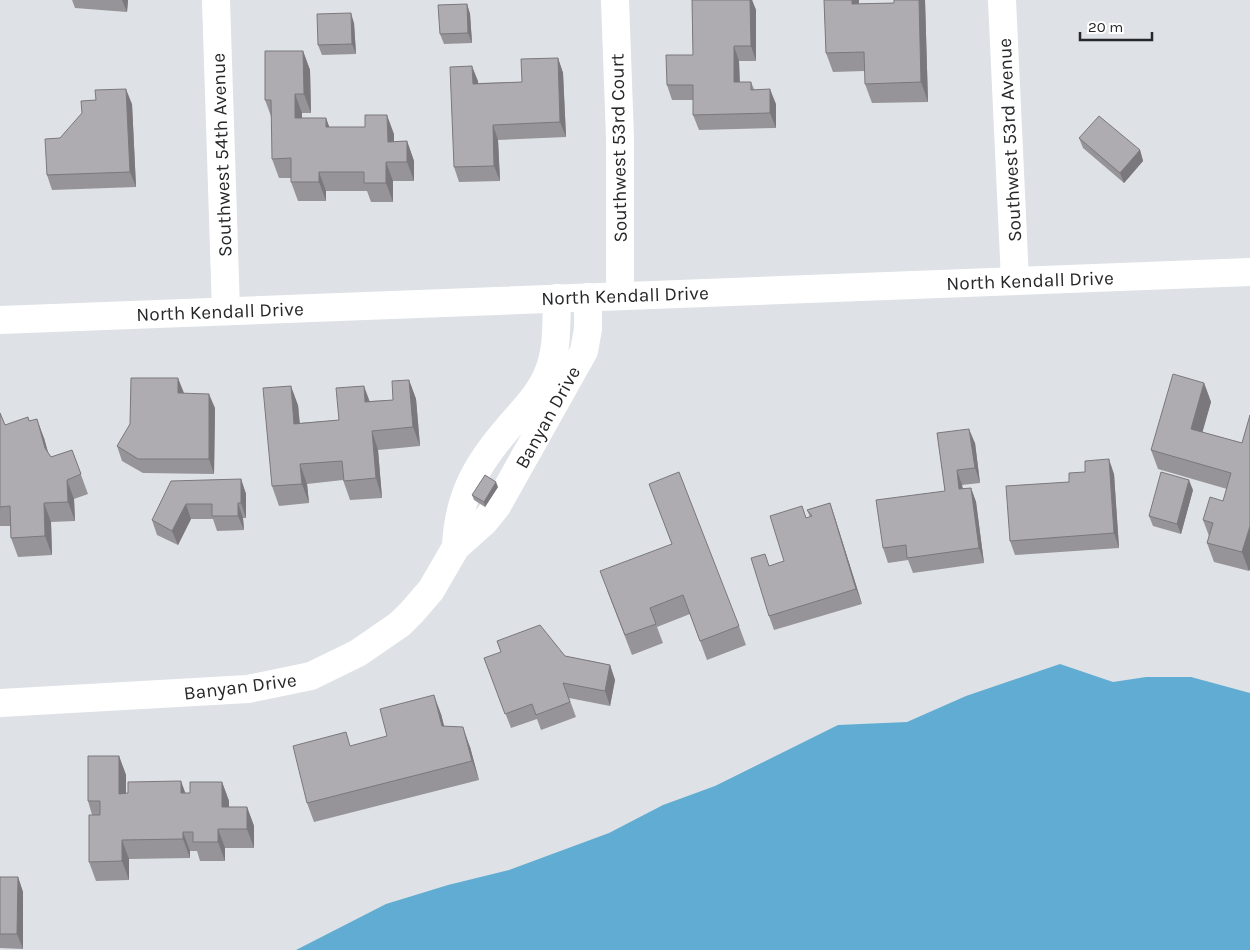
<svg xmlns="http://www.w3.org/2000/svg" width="1250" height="950" font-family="Karla,sans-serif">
<rect width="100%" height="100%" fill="#dee2e6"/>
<path fill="#61acd2" d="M1060,664l53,18 33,-5h45l59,16v257h-954l90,-46 62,-19 61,-15 100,-37 54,-28 52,-19 123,-61 69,-3 59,-26z"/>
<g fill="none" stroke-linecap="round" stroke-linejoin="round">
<path stroke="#fff" stroke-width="28" d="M216,0l10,311
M615,0l5,138v157
M1002,0l13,280
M456,547c2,-49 19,-81 52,-119 14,-17 32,-34 40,-55 10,-24 8,-50 9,-75
M0,703l248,-14 63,-13 47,-23 42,-29 12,-12 19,-22 25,-43 29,-26 12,-15 87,-155 4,-22v-32"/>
<path stroke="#fff" stroke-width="28" d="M0,320l1250,-48"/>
</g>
<path fill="#969498" d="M72,0h56l-1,12 -52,-4z
M692,0h60l4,10v51h-17l1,21h11l3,7 22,15v24l-77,2 -6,-15v-15h-21l-5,-15 26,-30z
M824,0h35v4l35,-1v-3h31l3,102 -56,1 -7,-19v-13l-32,1 -7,-19z
M467,4l3,10 2,29 -28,1 -4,-10z
M354,23l2,31 -34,1 -4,-10z
M303,51l7,19 1,43h-9v5h24l3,9 65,7v8l13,-1 7,20v20h-21v21h-22l-4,-11h-41v10h-28l-7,-19v-4h-12l-7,-19v-40l-7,-19z
M558,58l5,15 3,64 -68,3 2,41 -41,1 -5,-15 24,-86v2l44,-1z
M132,104l4,83 -84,3 -5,-15 13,-37z
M1079,138l61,12 3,11 -19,22 -41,-35z
M409,380l7,19 4,47 -42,4 4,48 -32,2 -7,-20 -36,4 2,19 -30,3 -7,-20 26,-81 2,18 39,-3 31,-19 23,-1z
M1204,383l7,19 -9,30 40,11 8,-28v154l-1,2 -35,-9 -7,-19 2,-7 -6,-16 20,-19 4,-12 -69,-20 -7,-19z
M184,393l31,15 -1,66 -71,-1 -21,-12 -5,-15z
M0,413l5,12 24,-4 15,17 4,14 3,5 21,-7 16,44 -14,5 1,22 -24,1 1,33 -34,2 -7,-19 -1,-12h-10z
M937,433l38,10 5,40 -18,2 1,4 8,-1 5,14 8,61 -71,10 -5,-13 -20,3 -5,-15 62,-57z
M1114,474l5,74 -104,7 -5,-14 59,-59z
M241,479l5,15v24h-3l1,12 -27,1 -4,-12h-22l-13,26 -21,-10 -5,-15z
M649,484l90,142 7,19 -39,15 -17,-46 -33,13 6,16 -31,12 -25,-65 65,-46z
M498,487l-13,20 -11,-7 -2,-5z
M1193,490l-12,44 -28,-8 -4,-10z
M830,503l5,15 27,86 -88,26 -5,-14 1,-50 14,-5 18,-55 4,12 4,-1 -3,-7z
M565,656l45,9 5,15 -5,26 -41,-8 7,19 -35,13 -4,-11 -26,9 -27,-70z
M441,714l3,12 26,21 9,33 -165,42 -7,-19 80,-67z
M119,756l7,19v18h64l32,-11 7,19v6h18l7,19v22h-29v13h-25l-3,-10h-7v7l-61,1v21l-33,1 -7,-19 3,-47 -4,-14z
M0,877h18l5,15v57l-23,-1z"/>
<path fill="#7a787c" d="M122,0h6l-1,12z
M750,0h2l4,10v51l-5,-15z
M852,0h7v23l-7,-19z
M919,0h6l3,102 -7,-20z
M467,4l3,10 2,29 -4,-10z
M351,13l3,10 2,31 -4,-10z
M734,46l5,15 1,36 -6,-15z
M303,51l7,19 1,43 -7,-19z
M558,58l5,15 3,64 -6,-15z
M472,66l6,15 1,17 -6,-14z
M126,89l6,15 4,83 -6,-15z
M770,89l6,15v24l-6,-15z
M295,94l7,19v24l-7,-19z
M387,115l7,19v27l-6,-19z
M326,118l7,19 -7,-10z
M493,125l5,15 2,41 -6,-15z
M407,141l7,20v20l-7,-19z
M1140,150l3,11 -19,22 -4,-10z
M386,162l7,19v21l-7,-19z
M319,172l7,19v10l-7,-19z
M178,378l6,15h-6z
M409,380l7,19 4,47 -7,-19z
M1204,383l7,19 -13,46 -7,-19z
M291,386l7,19 3,38 -7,-19z
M364,386l7,19 -6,-3z
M209,394l6,14 -1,66 -5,-15z
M37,419l7,19 8,29 -7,-19z
M969,429l6,14 5,40 -5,-15z
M372,431l6,19 4,48 -6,-20z
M1109,459l5,15 5,74 -5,-15z
M300,464l7,20 2,19 -7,-19z
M957,470l5,15 3,19 -6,-15z
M241,479l5,15v24l-5,-15z
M67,480l7,19 1,22 -7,-19z
M1189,480l4,10 -12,44 -4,-10z
M496,482l2,5 -13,20 -1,-5z
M971,488l5,14 8,61 -5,-15z
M44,503l7,19 1,33 -7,-19z
M238,503l5,15 1,12 -6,-14z
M830,503l5,15 27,86 -6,-15z
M186,504l5,15 -13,26 -6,-14z
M1250,526v43l-1,2 -7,-19z
M610,665l5,15 -5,26 -5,-15z
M434,695l7,19 8,31 -7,-19z
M463,727l7,20 9,33 -7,-19z
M119,756l7,19v38l-7,-19z
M181,781l7,19 -7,-7z
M222,782l7,19v25l-7,-19z
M247,807l7,19v22l-7,-19z
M218,829l7,19v13l-7,-19z
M183,832l7,19v7l-7,-19z
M122,840l7,19v21l-7,-19z
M18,877l5,15v57l-6,-15z"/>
<path fill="#aeacb1" stroke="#7a787c" d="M692,0h58l1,46h-17v36h17v8l19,-1v24l-77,2v-30h-26l-1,-30h27z
M824,0h28v4l42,-1v-3h25l2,82 -56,2 -1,-32 -38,1z
M467,4l1,29 -28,1 -2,-29z
M351,13l1,31 -34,1 -1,-31z
M265,51h38l1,43h-9v24h31v9h39v-12h22l1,27 19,-1v21h-21v21h-22v-11h-45v10h-28v-24l-19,1 -1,-59h-6z
M558,58l2,64 -67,3 1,41 -40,1 -4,-100 22,-1 1,18 49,-2 -1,-23z
M126,89l4,83 -83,3 -2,-36 15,-1 22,-25 -1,-12 15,-1 -1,-10z
M1099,116l41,34 -20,23 -41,-35z
M1173,374l31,9 -13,46 51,14 8,-28v111l-8,26 -35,-9 6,-20 -10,-3 7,-23 13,4 8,-28 -80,-23z
M131,378h47v15l31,1v65h-71l-21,-13 13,-22z
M409,380l4,47 -41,4 4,47 -32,3 -2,-20 -42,3 2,20 -30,2 -9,-98 28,-2 3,38 45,-4 -3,-32 28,-2 1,16 28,-2 -1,-19z
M0,413l5,12 23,-8 1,4 8,-2 8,29 6,9 21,-7 9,24 -14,6 1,22 -24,1 1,33 -34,2 -1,-32 -10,1z
M969,429l6,39 -18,2 2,19 12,-1 8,60 -72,10 -1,-13 -23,3 -7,-48 69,-9 -8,-58z
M1109,459l5,74 -104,8 -4,-55 63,-4v-9l16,-1v-11z
M679,472l60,154 -39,15 -17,-46 -33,13 6,16 -31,11 -25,-64 72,-27 -23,-60z
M1161,472l28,8 -12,44 -28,-8z
M485,475l11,7 -12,20 -12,-7z
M241,479v24h-3v13h-26v-12h-26l-14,27 -20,-11 19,-39z
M830,503l26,86 -87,27 -18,-58 14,-4 4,12 15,-5 -14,-45 32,-10 4,12 6,-2 -5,-6z
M540,625l25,31 45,9 -5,26 -42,-8 7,19 -34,13 -4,-11 -27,10 -21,-56 17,-6 -4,-11z
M434,695l8,31 21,1 9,34 -165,42 -14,-57 53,-14 4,14 37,-10 -7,-27z
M88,756h31v38l9,-1v-11l53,-1v12h9v-11h32v25h25v22h-29v13h-25v-10h-10v7l-61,1v21l-33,1v-47h11v-14h-12z
M0,877h18l-1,57h-17z"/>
<g text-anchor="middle" stroke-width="4.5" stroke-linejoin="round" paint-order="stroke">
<g font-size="19" fill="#262729" stroke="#fff">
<text transform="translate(1009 140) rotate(-93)" y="7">Southwest 53rd Avenue</text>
<text transform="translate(618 148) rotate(-91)" y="7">Southwest 53rd Court</text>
<text transform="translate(221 155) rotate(-92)" y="7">Southwest 54th Avenue</text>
<text transform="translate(1030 280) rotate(-2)" y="7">North Kendall Drive</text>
<text transform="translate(625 295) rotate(-2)" y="7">North Kendall Drive</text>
<text transform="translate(220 311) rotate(-2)" y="7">North Kendall Drive</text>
<text transform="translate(547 417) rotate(-61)" y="7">Banyan Drive</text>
<text transform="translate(240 686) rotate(-7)" y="7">Banyan Drive</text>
</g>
</g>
<path d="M1080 32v8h72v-8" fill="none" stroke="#262729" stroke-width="2.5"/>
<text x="1088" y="32" font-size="15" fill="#262729" stroke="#ffffff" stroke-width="4" paint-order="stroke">20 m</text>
</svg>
